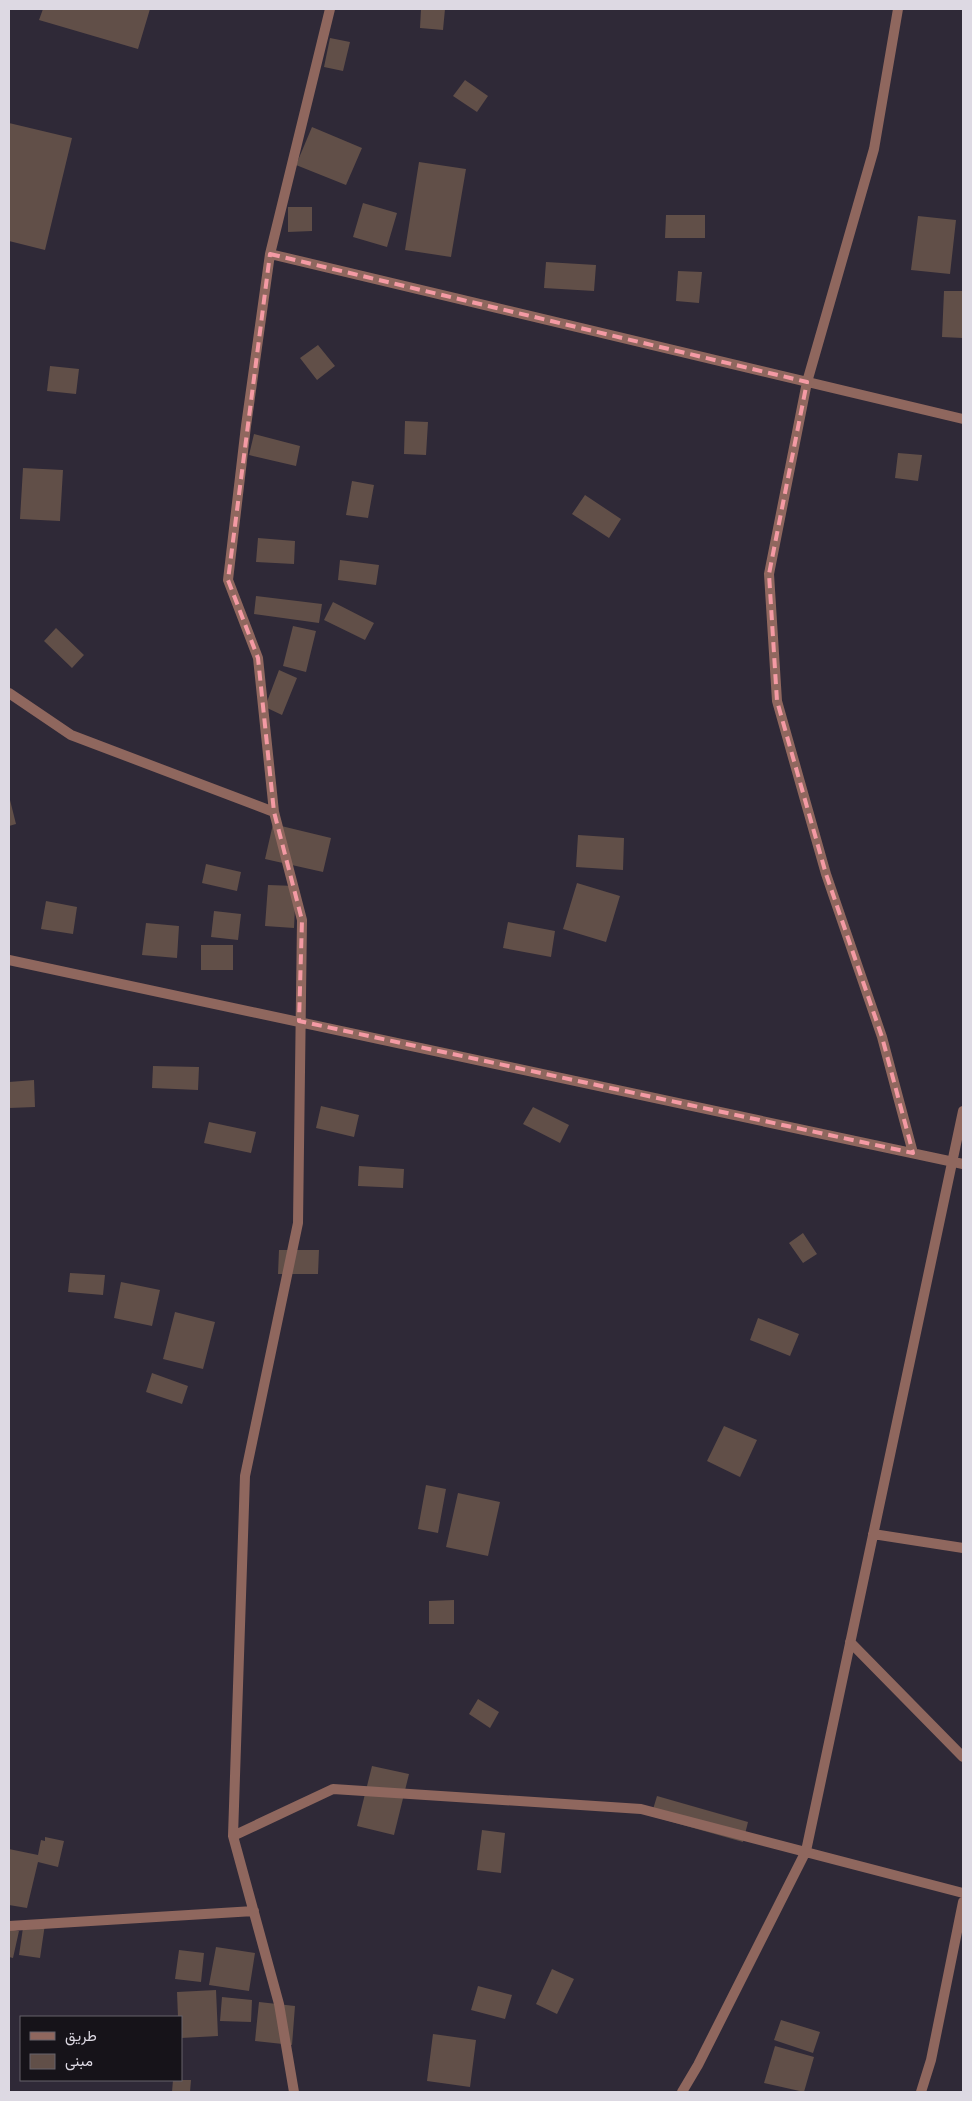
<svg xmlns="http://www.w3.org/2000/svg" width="972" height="2101" font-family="Signika,Vazirmatn,sans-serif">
<rect width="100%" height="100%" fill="#2f2937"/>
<path fill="#614f48" d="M43,9h107l-12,40 -99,-29z
M421,9h24l-2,21 -23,-2z
M330,38l20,4 -7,29 -19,-4z
M465,80l23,16 -11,16 -24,-16z
M9,123l63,15 -27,112 -36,-9z
M312,127l50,21 -16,37 -50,-20z
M419,162l47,7 -15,88 -46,-7z
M363,203l34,10 -10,34 -34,-10z
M288,207h24v24l-24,1z
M666,215h39v23h-40z
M918,216l38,4 -6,54 -39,-4z
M546,262l50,3 -2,26 -50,-3z
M678,271l24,1 -3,31 -23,-2z
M944,291h19v47l-21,-1z
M318,345l17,21 -18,14 -17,-22z
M50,366l29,3 -3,25 -29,-3z
M405,421l23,1 -2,33 -22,-1z
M254,434l46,12 -4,20 -47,-11z
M898,453l24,2 -4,26 -23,-3z
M23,468l40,2 -3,51 -40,-2z
M352,481l22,4 -6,33 -22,-3z
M585,495l36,24 -12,19 -37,-24z
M258,538l37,3 -1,23 -38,-2z
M340,560l39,5 -3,20 -38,-5z
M256,596l66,8 -3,19 -65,-9z
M333,602l41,21 -9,17 -41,-20z
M293,626l23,5 -10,41 -23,-6z
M56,628l28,27 -12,13 -28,-27z
M279,670l18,8 -15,37 -17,-8z
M9,796l7,28 -7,2z
M273,824l58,14 -8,34 -58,-13z
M578,835l46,3 -1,32 -47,-3z
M206,864l35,8 -4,19 -35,-8z
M577,883l43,13 -14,46 -43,-13z
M268,885l28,1 -2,42 -29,-2z
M46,901l31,6 -4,27 -32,-5z
M214,911l27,3 -3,26 -27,-3z
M508,922l47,9 -4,26 -48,-9z
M146,923l33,3 -2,32 -35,-3z
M201,945h32v25h-32z
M153,1066l46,1 -1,23 -46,-2z
M34,1080l1,27 -26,1v-26z
M321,1106l38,9 -5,22 -38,-9z
M533,1107l36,18 -9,18 -37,-19z
M209,1122l47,10 -5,21 -47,-10z
M359,1166l45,3 -1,19 -45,-2z
M803,1233l14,21 -14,9 -14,-20z
M279,1250h40l-1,24h-40z
M70,1273l35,2 -2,20 -35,-3z
M121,1282l39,8 -8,36 -38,-8z
M175,1312l40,10 -12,47 -40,-10z
M758,1318l41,16 -9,22 -40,-16z
M152,1373l36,13 -6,18 -36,-12z
M724,1426l33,14 -17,37 -33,-16z
M426,1485l20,4 -8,44 -20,-4z
M458,1493l42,9 -12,54 -42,-9z
M454,1600v24h-25v-23z
M478,1699l21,13 -9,16 -21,-14z
M372,1766l37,8 -15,61 -37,-9z
M657,1796l91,26 -5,20 -92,-26z
M482,1830l23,3 -4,40 -24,-3z
M45,1837l19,4 -6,26 -20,-5 -11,46 -18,-3v-56l29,6 3,-15 4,1z
M24,1921l21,3 -5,34 -21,-3z
M9,1929l10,2 -6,27 -4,-1z
M216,1947l39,6 -6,38 -40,-6z
M179,1950l25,3 -3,29 -26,-3z
M552,1969l22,10 -17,35 -21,-10z
M478,1986l34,9 -7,24 -34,-9z
M216,1990l2,46 -37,2v-21h-3l-1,-25z
M222,1997l30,3 -1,22 -31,-1z
M259,2002l36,4 -3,39 -37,-4z
M781,2020l39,12 -7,21 -39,-13z
M433,2034l43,6 -6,47 -43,-6z
M775,2046l39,11 -10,35 -40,-9z
M173,2080h18l-1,12h-18z"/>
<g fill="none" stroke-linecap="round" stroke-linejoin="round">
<path stroke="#8f675e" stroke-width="10" d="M898,9l-24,140 -67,233 -38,192 8,127 49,173 56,163 31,116
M270,254l693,165
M9,693l62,42 203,77
M9,960l954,204
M873,1534l90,14
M850,1642l113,115
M233,1836l100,-47 308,20 322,84
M9,1926l245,-15
M294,2092l-15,-88 -46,-168 12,-360 53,-253 4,-303 -28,-108 -16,-154 -30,-78 18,-154 24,-172 60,-245
M682,2092l16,-27 108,-214 157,-740
M921,2092l10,-32 32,-158"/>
</g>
<path fill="none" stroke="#f49aa4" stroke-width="4" stroke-dasharray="10 6" stroke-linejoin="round" d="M270,254l537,128 -38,192 8,127 49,173 56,163 31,116 -614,-132 3,-101 -28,-108 -16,-154 -30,-78z"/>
<rect width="972" height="2101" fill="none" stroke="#ddd9e3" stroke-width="20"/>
<rect x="20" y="2016" width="162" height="65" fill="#161319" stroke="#66626a"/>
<rect x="30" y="2032" width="25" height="8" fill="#8f675e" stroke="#66626a"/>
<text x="65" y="2041" font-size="15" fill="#ddd9e3">طريق</text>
<rect x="30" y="2054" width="25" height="15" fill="#614f48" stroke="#66626a"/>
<text x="65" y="2066" font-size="15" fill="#ddd9e3">مبنى</text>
</svg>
